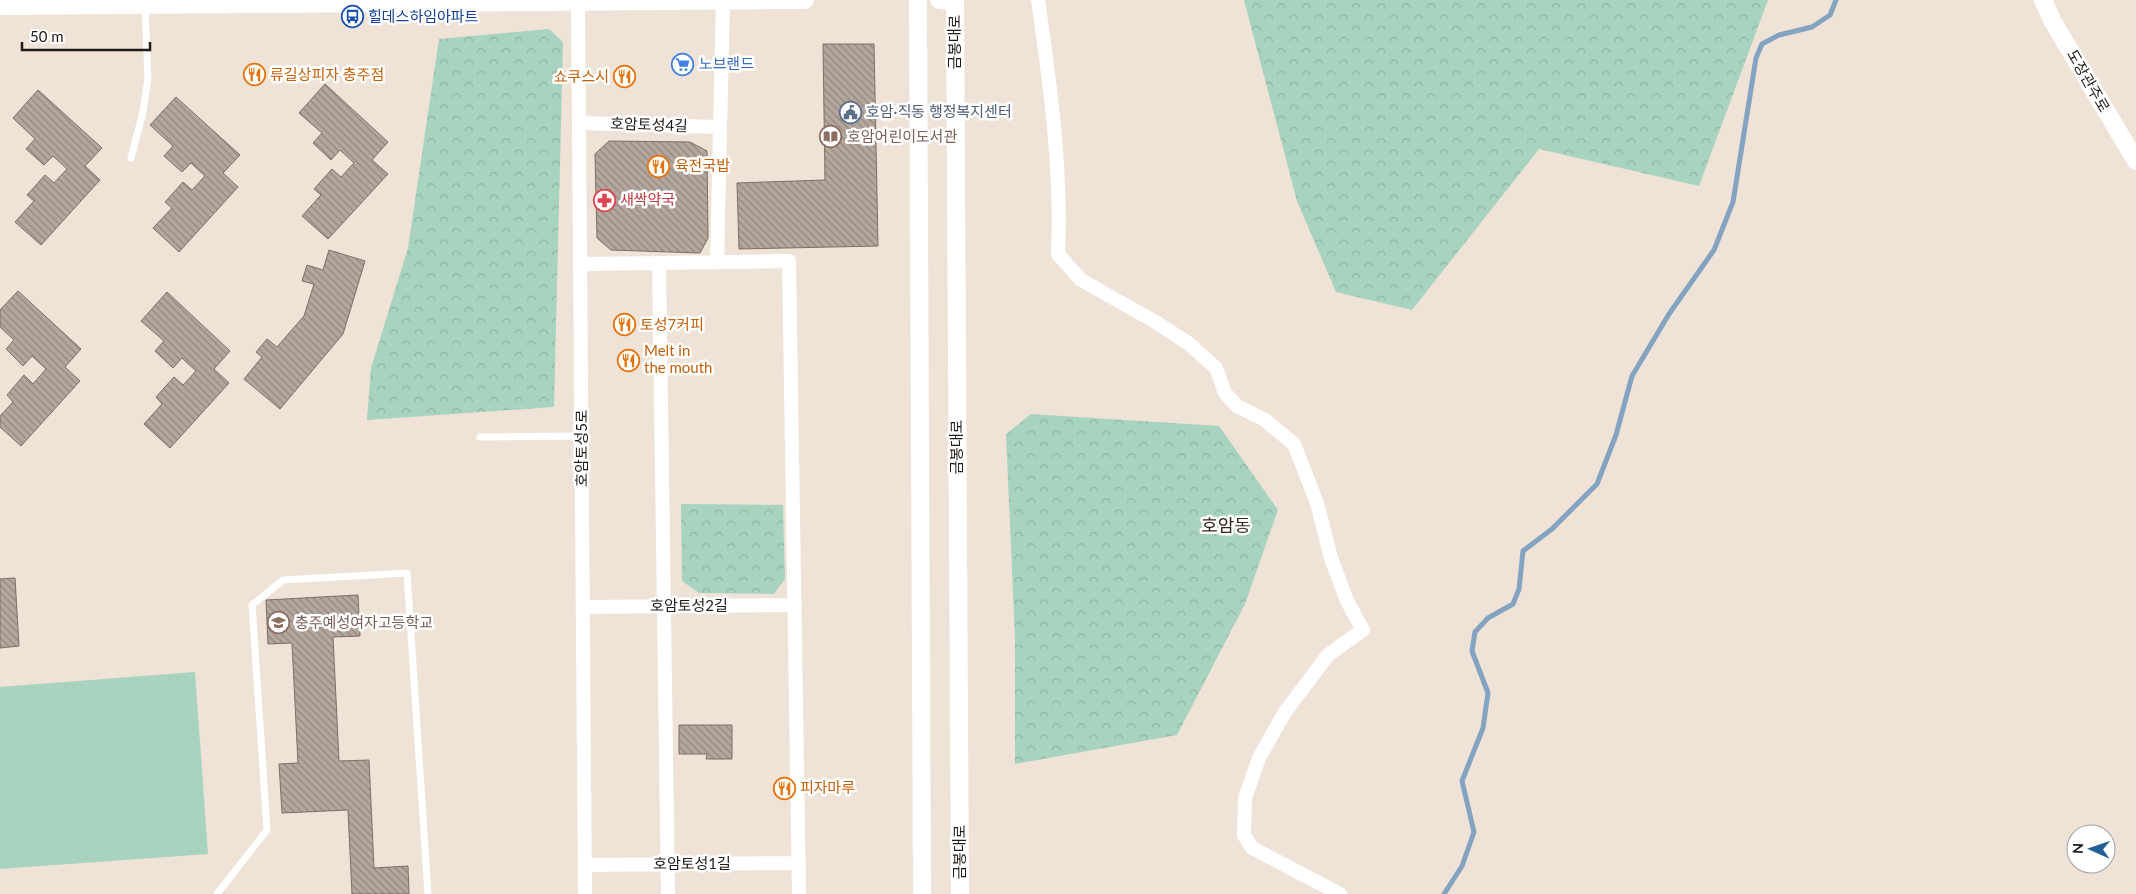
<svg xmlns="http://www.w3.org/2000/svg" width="2136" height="894" font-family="Lato,'Noto Sans KR',sans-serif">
<defs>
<pattern id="forest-crowns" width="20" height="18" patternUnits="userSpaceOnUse" patternTransform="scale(1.25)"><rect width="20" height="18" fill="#a8d3be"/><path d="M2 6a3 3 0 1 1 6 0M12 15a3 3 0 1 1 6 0" fill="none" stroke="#90b5a2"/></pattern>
<pattern id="building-back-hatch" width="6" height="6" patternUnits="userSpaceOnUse" patternTransform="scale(1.25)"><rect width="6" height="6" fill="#b4a79d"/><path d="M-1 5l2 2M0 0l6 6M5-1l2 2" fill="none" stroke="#92877f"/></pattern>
</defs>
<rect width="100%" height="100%" fill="#efe2d7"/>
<path fill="url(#forest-crowns)" d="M1244,0h524l-69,186 -160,-37 -127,161 -76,-18 -39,-91z
M549,29l14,13 -9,365 -187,13 4,-52 37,-120 31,-209z
M1031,414l188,12 59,84 -33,94 -68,131 -162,29v-125l-9,-205z
M681,504l102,1 2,74 -11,15 -75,-1 -17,-12z"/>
<path fill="#a8d3be" d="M195,672l13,182 -208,15v-182z"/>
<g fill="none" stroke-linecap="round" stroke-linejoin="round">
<path stroke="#83a3c0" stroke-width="5" d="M1444,894l18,-28 12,-34 -12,-51 21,-53 5,-35 -16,-42 3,-19 13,-14 25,-14 6,-15 4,-38 29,-22 45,-45 19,-49 16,-59 37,-62 45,-64 19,-48 23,-144 6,-14 17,-9 33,-8 18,-12 6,-15"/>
</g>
<path fill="url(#building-back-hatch)" stroke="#7b6f66" d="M823,44h51l4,202 -139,3 -2,-66 88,-3z
M325,84l63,58 -16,18 16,14 -60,65 -26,-23 19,-21 -7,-6 18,-20 9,8 13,-14 -14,-13 -9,10 -18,-17 9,-10 -23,-20z
M38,90l64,58 -17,18 15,14 -59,65 -26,-23 19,-21 -7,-6 18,-20 9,8 13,-14 -14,-13 -9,9 -18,-16 9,-10 -22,-21z
M176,97l64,58 -17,18 15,14 -59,65 -26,-24 19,-20 -7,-6 18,-20 9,8 13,-14 -14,-13 -9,9 -18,-16 9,-10 -23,-21z
M609,141l81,1 17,9 1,87 -8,15 -89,-3 -14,-12 -2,-84z
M329,250l36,11 -22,73 -63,75 -36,-30 18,-22 -6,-5 11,-13 10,8 27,-31 10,-32 -12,-3 5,-16 16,5z
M18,291l63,58 -16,18 15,14 -59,65 -21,-19v-11l13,-14 -6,-7 17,-20 9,9 13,-15 -14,-13 -9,10 -17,-17 8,-9 -14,-13v-17z
M167,292l63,59 -16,18 15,14 -59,65 -26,-24 18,-20 -6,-7 18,-20 9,8 13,-14 -14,-13 -9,10 -18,-17 9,-10 -23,-20z
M15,578l4,68 -19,2v-69z
M358,595l2,41 -27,1 6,124 30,-1 5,108 34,-2 1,28h-57l-4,-84 -66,3 -3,-49 19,-1 -6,-120 -24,1 -2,-44z
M679,725h53v34h-26l1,-5h-28z"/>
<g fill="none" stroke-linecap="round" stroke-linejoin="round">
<path stroke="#fff" stroke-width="7" d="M131,158l12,-46 5,-34 -3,-72
M480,437l102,-1
M217,894l50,-64 -15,-225 31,-25 124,-7 21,321"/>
<path stroke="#fff" stroke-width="14" d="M578,0l7,894
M1038,0c12,84 24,168 20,254l23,26 73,41 34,22 28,25 9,25 12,13 28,14 29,24 23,59 14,55 16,43 16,29 -35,25 -43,57 -26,46 -14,40 -1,37 8,13 88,46
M579,123l140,4
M717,262l6,-261
M580,264l79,-1
M583,607l212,-2
M585,865l214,-2
M668,894l-9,-631 130,-2 10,633"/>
<path stroke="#fff" stroke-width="18" d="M918,0l4,894
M939,0l16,1
M955,0l5,894
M2043,0l10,22 83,139
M0,6l805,-6"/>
</g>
<defs>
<symbol id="bus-ring" viewBox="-11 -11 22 22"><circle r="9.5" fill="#fff" stroke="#1a4fb4" stroke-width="1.5"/><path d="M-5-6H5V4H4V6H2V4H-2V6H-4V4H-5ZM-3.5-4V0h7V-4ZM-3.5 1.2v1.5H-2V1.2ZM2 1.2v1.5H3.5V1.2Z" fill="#1a4fb4"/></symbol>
<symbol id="supermarket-ring" viewBox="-11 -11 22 22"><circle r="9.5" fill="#fff" stroke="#3f7fe0" stroke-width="1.5"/><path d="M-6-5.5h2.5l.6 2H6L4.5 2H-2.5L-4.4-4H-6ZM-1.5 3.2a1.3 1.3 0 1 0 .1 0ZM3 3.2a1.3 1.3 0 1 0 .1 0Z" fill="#3f7fe0"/></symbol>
<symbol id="restaurant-ring" viewBox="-11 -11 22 22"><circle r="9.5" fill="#fff" stroke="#e8710a" stroke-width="1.5"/><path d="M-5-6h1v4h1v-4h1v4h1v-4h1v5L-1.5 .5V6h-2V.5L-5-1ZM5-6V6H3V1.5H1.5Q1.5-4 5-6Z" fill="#e8710a"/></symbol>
<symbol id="civic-ring" viewBox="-11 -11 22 22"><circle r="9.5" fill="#fff" stroke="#5c6f8a" stroke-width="1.5"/><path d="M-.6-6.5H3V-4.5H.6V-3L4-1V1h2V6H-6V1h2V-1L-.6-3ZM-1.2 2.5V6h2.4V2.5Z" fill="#5c6f8a"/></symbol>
<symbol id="library-ring" viewBox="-11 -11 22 22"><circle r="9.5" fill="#fff" stroke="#8d6e63" stroke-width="1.5"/><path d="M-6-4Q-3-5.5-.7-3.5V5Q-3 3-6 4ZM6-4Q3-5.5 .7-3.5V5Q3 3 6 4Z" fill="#8d6e63"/></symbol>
<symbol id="pharmacy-ring" viewBox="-11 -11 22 22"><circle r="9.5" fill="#fff" stroke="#e0444e" stroke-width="1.5"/><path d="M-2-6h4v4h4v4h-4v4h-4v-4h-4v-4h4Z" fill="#e0444e"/></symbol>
<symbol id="school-ring" viewBox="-11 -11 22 22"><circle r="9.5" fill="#fff" stroke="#8d6e63" stroke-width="1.5"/><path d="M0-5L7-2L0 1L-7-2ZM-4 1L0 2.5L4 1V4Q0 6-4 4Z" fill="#8d6e63"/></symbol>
</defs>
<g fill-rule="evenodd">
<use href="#bus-ring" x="340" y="4" width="25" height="25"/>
<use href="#supermarket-ring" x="670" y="52" width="25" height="25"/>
<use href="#restaurant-ring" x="242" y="62" width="25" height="25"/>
<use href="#restaurant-ring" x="612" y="64" width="25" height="25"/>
<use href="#civic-ring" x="838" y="100" width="25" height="25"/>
<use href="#library-ring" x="818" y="124" width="25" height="25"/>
<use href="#restaurant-ring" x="646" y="154" width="25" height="25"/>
<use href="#pharmacy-ring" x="592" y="188" width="25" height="25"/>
<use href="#restaurant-ring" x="612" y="312" width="25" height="25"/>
<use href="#restaurant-ring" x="616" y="348" width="25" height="25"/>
<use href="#school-ring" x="266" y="610" width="25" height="25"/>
<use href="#restaurant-ring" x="772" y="776" width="25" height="25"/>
</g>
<g text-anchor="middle" stroke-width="5" stroke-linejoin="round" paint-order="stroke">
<g font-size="15" fill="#164399" stroke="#fff" text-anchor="start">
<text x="368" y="22">힐데스하임아파트</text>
</g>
<g font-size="15" fill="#1e1915" stroke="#fff">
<text transform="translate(955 42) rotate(-90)" y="5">금봉대로</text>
<text transform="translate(2088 81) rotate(60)" y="5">도장관주로</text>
<text transform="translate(649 125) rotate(2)" y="5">호암토성4길</text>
<text transform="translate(957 447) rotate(-90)" y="5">금봉대로</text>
<text transform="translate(582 448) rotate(-90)" y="5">호암토성5로</text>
<text x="689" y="611">호암토성2길</text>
<text transform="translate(960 852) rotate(-90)" y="5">금봉대로</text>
<text x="692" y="869">호암토성1길</text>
</g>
<g font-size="15" fill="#366cbe" stroke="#fff" text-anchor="start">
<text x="699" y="69">노브랜드</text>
</g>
<g font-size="15" fill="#c56008" stroke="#fff" text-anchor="start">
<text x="270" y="80">류길상피자 충주점</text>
<text x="609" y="82" text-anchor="end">쇼쿠스시</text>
<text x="675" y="171">육전국밥</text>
<text x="640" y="330">토성7커피</text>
<text x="644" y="356">Melt in<tspan x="644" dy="17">the mouth</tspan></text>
<text x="800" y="793">피자마루</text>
</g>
<g font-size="15" fill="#4e5e75" stroke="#fff" text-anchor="start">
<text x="866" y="117">호암·직동 행정복지센터</text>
</g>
<g font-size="15" fill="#785e54" stroke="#fff" text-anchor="start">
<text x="847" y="142">호암어린이도서관</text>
<text x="295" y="628">충주예성여자고등학교</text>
</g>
<g font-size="15" fill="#be3a42" stroke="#fff" text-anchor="start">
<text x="620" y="205">새싹약국</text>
</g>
<g font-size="18" fill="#31271f" stroke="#fff">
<text x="1226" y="532">호암동</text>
</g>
</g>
<g transform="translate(2091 849) rotate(272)"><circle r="24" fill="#ffffff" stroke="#a5a3a1"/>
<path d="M0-4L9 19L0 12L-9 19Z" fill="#226197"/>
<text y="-8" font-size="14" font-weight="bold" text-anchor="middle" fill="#1e1915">N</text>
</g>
<path d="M22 42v8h128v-8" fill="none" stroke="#1e1915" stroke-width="2.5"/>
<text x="30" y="42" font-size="15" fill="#1e1915" stroke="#ffffff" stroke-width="4" paint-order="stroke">50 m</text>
</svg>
